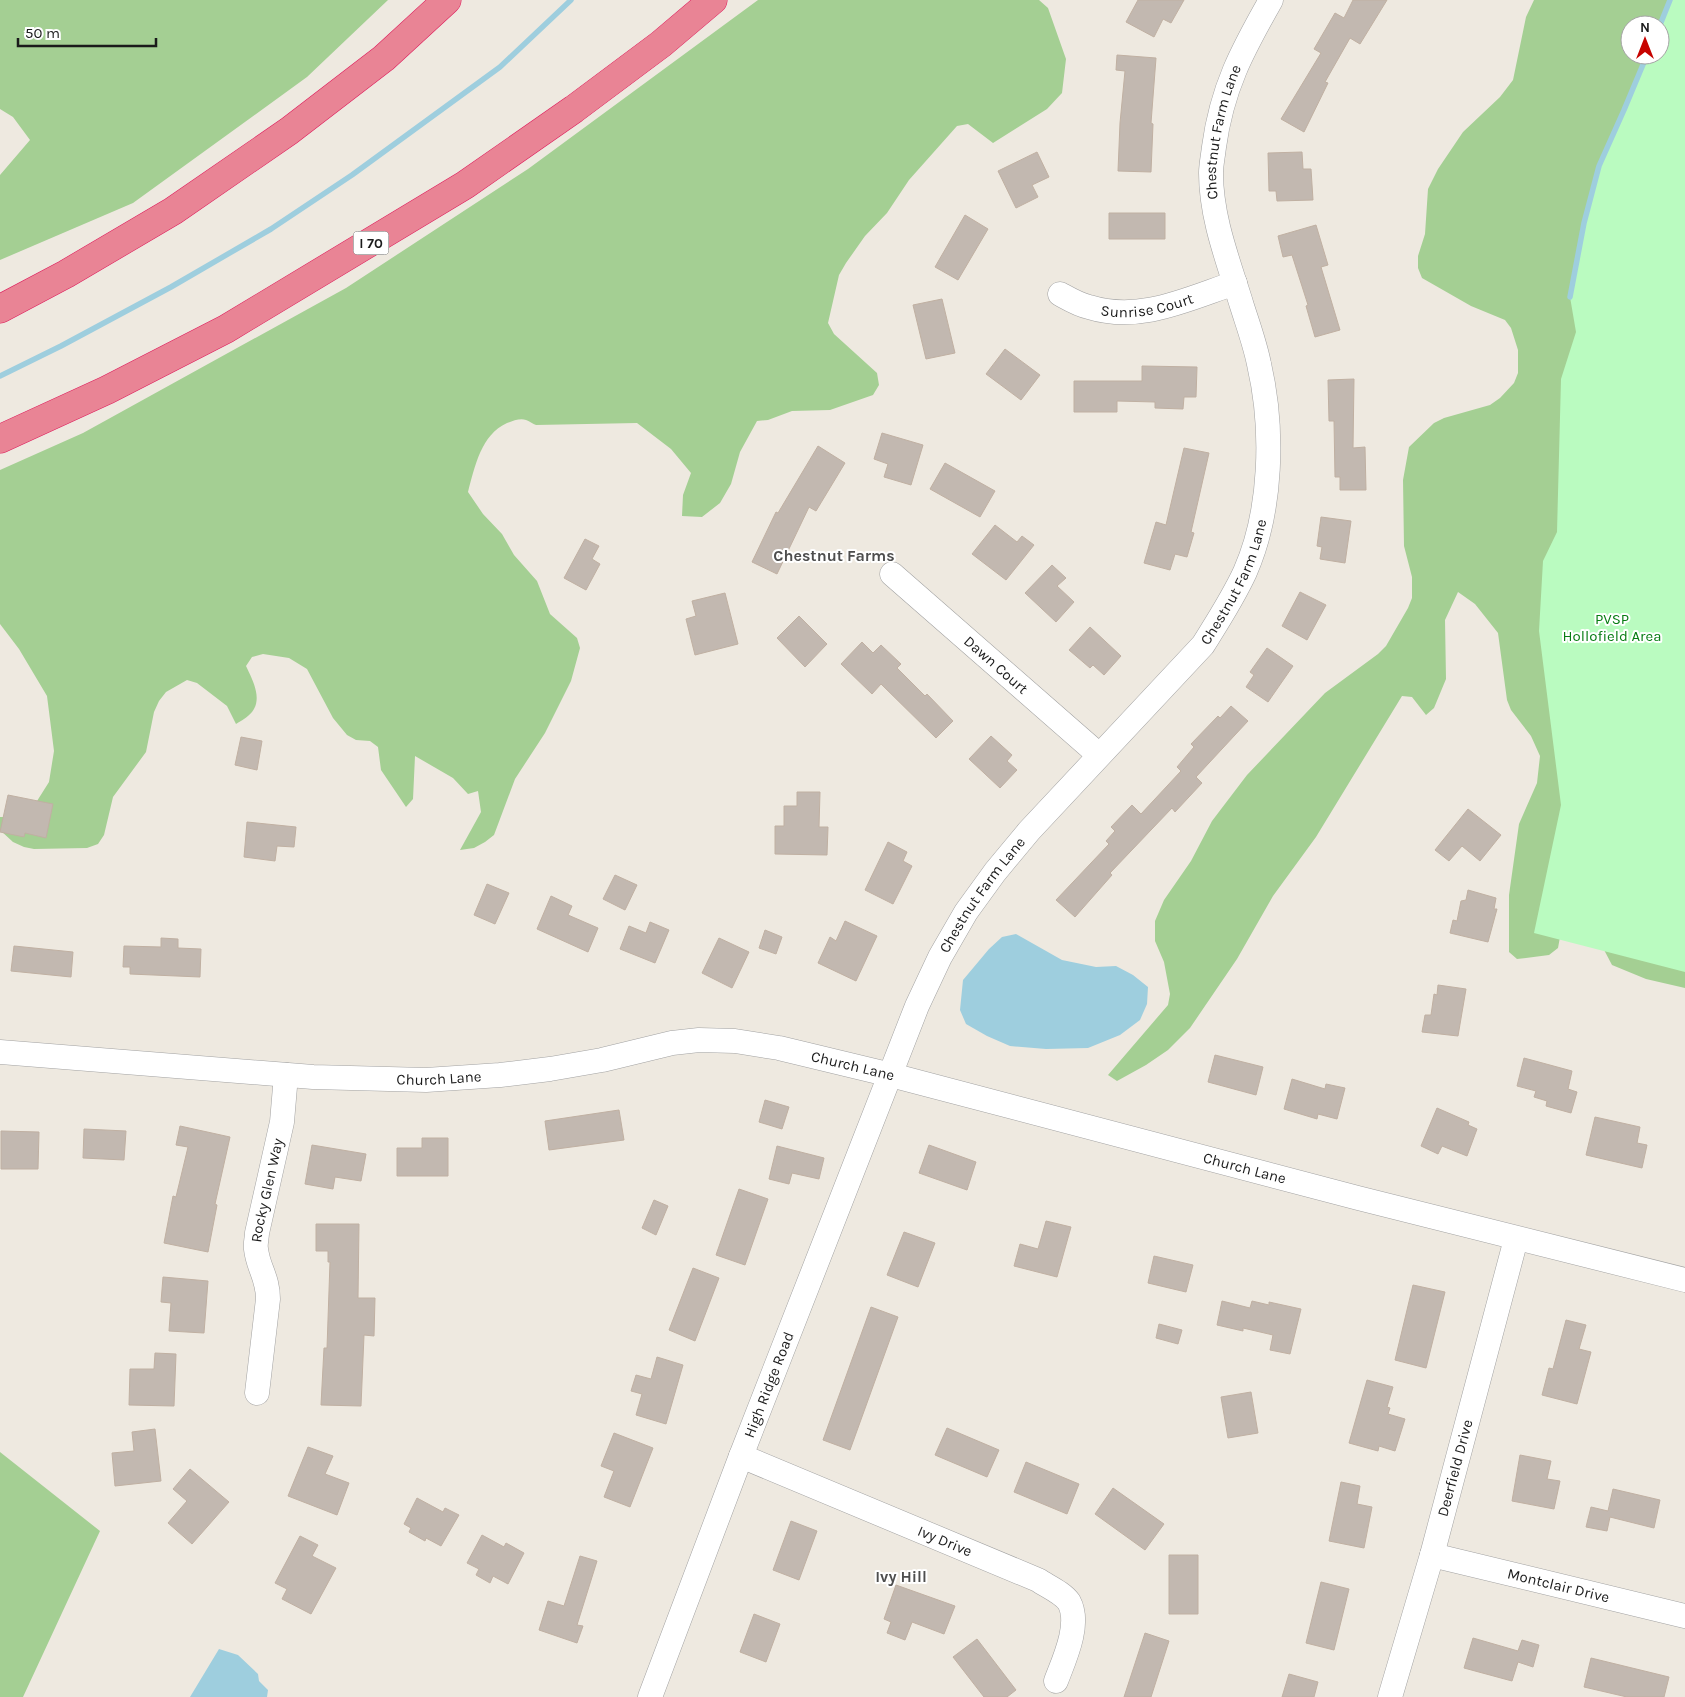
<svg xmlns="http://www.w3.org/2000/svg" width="1685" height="1697" font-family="Karla,sans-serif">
<rect width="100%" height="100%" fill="#eee9e0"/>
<path fill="#a4cf93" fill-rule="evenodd" d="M0,0h388l-81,77 -174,126 -133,57v-85l30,-35 -17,-23 -13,-8z
M758,0h281l9,8 18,51 -4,34 -15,16 -54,34 -25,-19 -11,2 -48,54 -22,33 -22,23 -19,27 -7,12 -11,48 6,11 43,39 2,12 -6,10 -43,15 -38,1 -24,9 -11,1 -17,31 -9,32 -11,19 -18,14 -20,-1 1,-21 8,-22 -20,-24 -34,-26 -101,2c-3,-1 -7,-4 -10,-5 -6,-2 -13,1 -19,3 -26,12 -32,43 -39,69l15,22 19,20 12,21 23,26 13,33 27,24 3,10 -9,33 -26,52 -30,46 -21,56 -9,7 -11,6 -14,2 21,-38 -3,-21 -10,3 -15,-16 -38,-22 -2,43 -7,8 -25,-37 -3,-23 -8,-6 -14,-1 -9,-5 -14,-17 -26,-49 -18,-11 -26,-4 -11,3 -6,9c6,13 17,32 6,46 -4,5 -11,9 -16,12l-9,-18 -30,-23 -10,-3 -21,12 -7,9 -5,11 -8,40 -33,45 -9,38 -6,9 -11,4 -53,1 -10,-2 -11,-5 -13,-12v-13h21l11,-8 17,-27 5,-31 -7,-55 -28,-47 -19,-25v-154l83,-37 263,-145 182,-119z
M1534,0h151v988l-39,-9 -34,-14 -10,-19 -42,-9 -2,11 -9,7 -32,4 -8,-7v-57l10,-71 18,-41 3,-27 -9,-20 -20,-26 -4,-10 -9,-67 -23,-29 -17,-12 -13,28 1,59 -12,29 -8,7 -14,-18 -10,-1 -86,141 -43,59 -36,63 -47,69 -22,22 -22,15 -29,16 -9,-6 60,-70 2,-11 -6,-32 -9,-21v-20l9,-21 27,-39 21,-40 35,-46 78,-82 53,-39 8,-8 22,-38 4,-10v-21l-8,-31 -1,-66 6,-33 25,-24 10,-5 46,-13 10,-7 14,-15 4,-10v-23l-7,-22 -6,-8 -34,-14 -49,-28 -4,-10v-12l7,-22 3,-45 10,-20 25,-37 37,-35 13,-17 13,-63zM1630,25h30v30h-30z
M0,1452l100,79 -77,166h-23z"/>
<path fill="#bafbc0" d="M1670,0h15v972l-151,-39 27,-128 -22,-174 4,-70 14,-29 4,-153 15,-47 -6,-35 14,-74 15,-57 25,-56 23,-55h13v-30z"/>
<path fill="#9ecede" d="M1016,934l46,26 34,7 20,-1 17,9 15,12 -1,17 -7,16 -20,15 -32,13 -42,1 -36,-3 -23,-10 -21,-12 -6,-14 3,-30 26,-31 13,-12z
M219,1649l19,6 20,19 1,7 9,9 -1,7h-77z"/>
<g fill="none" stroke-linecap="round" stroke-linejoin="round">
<path stroke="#9ecede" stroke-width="5.5" d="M1660,25l10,-25
M1570,297l14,-74 15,-57 25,-56 23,-55
M0,376l61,-30 110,-59 100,-58 81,-54 148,-108 71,-67"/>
</g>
<path fill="#c2b8b0" stroke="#c0b0a2" d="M1138,0h46l-13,23 -8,-4 -9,18 -28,-15z
M1353,0h34l-27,44 -10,-6 -25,44 3,1 -24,49 -23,-13 40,-66 -7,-4 21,-36 9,5z
M1117,55l39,3 -5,65 2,1 -2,48 -33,-1 2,-48 5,-52 -9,-1z
M1037,152l12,25 -17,8 6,12 -22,11 -18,-37z
M1302,152l1,17h8l2,31 -36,1 -1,-10h-7l-1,-38z
M1109,213h56v26h-56z
M965,215l23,14 -30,51 -23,-13z
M1316,225l12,40 -7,2 19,63 -25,7 -9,-31 2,-1 -16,-50 -9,2 -5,-21z
M942,299l13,54 -29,6 -13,-54z
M1005,349l35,26 -19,25 -35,-26z
M1142,366l55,1 -1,30h-12l-1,12 -28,-1v-6l-38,-1v11h-43v-31h68z
M1354,379l-1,69 12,-1 1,43h-26v-13h-5l-1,-56h-5l-1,-41z
M882,433l41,12 -12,40 -27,-8 4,-13 -14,-5z
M818,446l27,17 -29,48 -7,-4 -32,67 -25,-12 24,-50 2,1z
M1184,448l25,5 -18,79 3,1 -7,24 -12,-3 -5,16 -26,-7 12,-41 10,3z
M945,463l50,28 -15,26 -50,-28z
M1321,517l30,4 -6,42 -25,-4 2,-12 -5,-1z
M995,525l22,17 5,-6 12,9 -28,35 -34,-26z
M585,539l14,7 -7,13 8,5 -14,26 -22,-12z
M1052,565l14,13 -9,8 17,16 -18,20 -31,-29z
M1300,592l26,13 -19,35 -25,-14z
M725,593l13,51 -43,11 -9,-36 10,-3 -4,-15z
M799,616l28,28 -22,23 -28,-29z
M1090,627l31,29 -17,19 -11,-10 -3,3 -21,-18z
M862,642l11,11 8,-8 20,19 -4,4 28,28 2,-2 26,27 -17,17 -55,-54 -9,10 -31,-30z
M1267,648l26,18 -25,36 -22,-15 8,-12 -4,-3z
M1231,706l17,15 -52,56 6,6 -27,29 -3,-4 -62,65 2,2 -37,42 -19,-17 53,-56 -3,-3 9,-10 -4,-4 21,-22 9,9 40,-43 -4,-4 17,-20 -3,-3 27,-28 2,2z
M991,736l21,19 -5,6 10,9 -17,18 -31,-29z
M241,737l21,4 -5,29 -22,-5z
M797,792h23l-1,35h9l-1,28 -52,-1v-28h9v-20h13z
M8,795l45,9 -7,34 -21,-5 -1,4 -24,-5z
M1468,809l33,26 -21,26 -18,-15 -13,15 -14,-11z
M247,822l49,5 -2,20 -17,-1 -2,15 -31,-4z
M888,842l19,10 -4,9 9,5 -19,38 -28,-14z
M615,875l22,10 -12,25 -22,-11z
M487,884l22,9 -14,31 -21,-9z
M1468,890l28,8 -2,11h3l-9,33 -38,-9 3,-13 4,1 4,-20 5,-1z
M551,896l21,10 -4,9 30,13 -10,24 -51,-23z
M845,921l32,15 -21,45 -38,-18 12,-26 6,4z
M650,922l19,8 -14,33 -35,-14 9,-23 17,7z
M765,930l17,7 -6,17 -17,-6z
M161,938l17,1v9l23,1 -1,28 -70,-3v-7h-7l1,-21 37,1z
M719,938l30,14 -17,36 -30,-15z
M14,946l59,6 -2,25 -60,-6z
M1438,985l28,4 -8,47 -36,-4 3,-17h6l3,-21 3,1z
M1215,1055l48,12 -7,28 -48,-13z
M1524,1058l48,13 -4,18 9,3 -6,21 -25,-7 1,-5 -13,-4 2,-6 -19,-5z
M1292,1079l33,10 1,-5 19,4 -8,31 -19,-5 -1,5 -33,-10z
M765,1100l24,7 -7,22 -23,-7z
M1437,1108l32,14 -1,3 9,4 -10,27 -25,-10 -4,8 -17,-8z
M619,1110l5,30 -75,10 -4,-29z
M1595,1117l45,10 -3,16 10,2 -5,23 -56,-13z
M180,1126l50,11 -15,67 2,1 -9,47 -44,-9 9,-47 3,1 12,-50 -12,-2z
M84,1129l42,2 -2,29 -41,-2z
M1,1131l38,1 -1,37h-37z
M422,1138h26v38h-51v-28h25z
M312,1145l54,9 -5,27 -26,-4 -2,12 -28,-5z
M929,1145l47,17 -9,28 -48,-17z
M777,1146l47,12 -5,21 -27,-6 -3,11 -20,-5z
M739,1189l29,10 -23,66 -29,-10z
M654,1200l14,6 -12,29 -14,-7z
M1046,1221l25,6 -14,50 -43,-11 6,-22 18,5z
M316,1224h43l-1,74h17l-1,38 -10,-1 -3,71 -40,-1 3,-57h3l3,-86h-2v-11h-12z
M904,1232l31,11 -17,44 -31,-12z
M1154,1256l39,9 -7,27 -38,-9z
M693,1268l26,10 -24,63 -26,-11z
M163,1277l45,4 -4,52 -35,-2 2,-28 -10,-1z
M1413,1285l32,7 -19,76 -31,-8z
M1222,1301l28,7 2,-7 17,4v-3l32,7 -11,45 -20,-4 3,-15 -30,-7v3l-26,-6z
M871,1307l27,10 -48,133 -27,-10z
M1566,1320l20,5 -7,24 12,3 -14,52 -35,-9 7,-27 4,1z
M1159,1324l23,6 -4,14 -22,-6z
M155,1353l21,1 -2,52 -45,-1 1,-36h24z
M657,1357l26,8 -17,59 -30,-9 6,-21 -11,-3 5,-16 15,4z
M1367,1380l26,7 -6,20 3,1 -2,6 17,5 -10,32 -16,-5 -1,5 -29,-8z
M1251,1392l7,41 -30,5 -7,-41z
M947,1428l52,22 -12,27 -52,-22z
M155,1429l6,52 -46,5 -3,-33 22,-2 -2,-19z
M614,1433l39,15 -23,59 -26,-10 10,-26 -13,-5z
M308,1447l25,9 -8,18 24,9 -12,32 -49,-19z
M1520,1455l31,6 -4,18 13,2 -6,28 -42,-8z
M1026,1462l53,22 -12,30 -53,-22z
M190,1469l39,33 -37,42 -24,-21 19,-22 -14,-12z
M1341,1482l19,4 -3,18 15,3 -8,41 -35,-7z
M1113,1488l51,36 -19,26 -50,-36z
M1613,1489l47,11 -6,28 -44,-11 -3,14 -21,-4 5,-20 17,4z
M417,1498l26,14 2,-4 14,7 -18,31 -15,-8 -1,3 -16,-9 2,-4 -7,-4z
M791,1521l26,10 -18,49 -26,-10z
M482,1535l22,12 2,-4 18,10 -16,31 -15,-8 -3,7 -14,-8 3,-6 -12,-6z
M300,1536l18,9 -6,11 24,12 -25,46 -29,-15 5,-10 -12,-6z
M1169,1555h29v59h-29z
M580,1556l17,5 -20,64 6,1 -6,17 -38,-13 9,-29 16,5z
M1321,1582l28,7 -15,61 -28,-7z
M896,1585l59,21 -11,28 -32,-12 -7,18 -18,-7 4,-11 -7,-3z
M754,1614l26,10 -14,38 -26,-10z
M1145,1633l24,8 -18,56h-27z
M1473,1638l45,13 4,-11 17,5 -6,22 -15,-5 -6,19 -48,-13z
M977,1639l39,51 -9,7h-23l-31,-40z
M1591,1658l78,19 -5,20h-37l-43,-10z
M1289,1674l29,8 -4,15h-32z"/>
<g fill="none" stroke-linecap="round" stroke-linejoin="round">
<defs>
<g id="minor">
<path id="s1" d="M1060,294c9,5 19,11 29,13 51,16 98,-8 146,-24"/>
<path id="s2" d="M892,574l207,181"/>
<path id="s3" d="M0,1052l313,25 113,3 74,-5 50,-6 52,-9 70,-17 27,-3 36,1 44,7 112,27 467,123 327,82"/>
<path id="s4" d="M257,1393l11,-94c0,-22 -10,-31 -12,-50 -1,-5 1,-11 1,-16l25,-111 4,-47"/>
<path id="s5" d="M741,1456l297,124c9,6 25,13 31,22 12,22 -5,58 -13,79"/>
<path id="s6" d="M1432,1555l253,61"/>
<path id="s7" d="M650,1697l91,-241 176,-450 23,-49 26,-45 29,-40 34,-41 174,-186c15,-24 30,-47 42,-73 27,-61 29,-143 14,-208 -4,-20 -11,-39 -17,-58 -13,-43 -31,-87 -31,-133 0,-8 2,-17 3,-26 8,-59 28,-96 57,-147"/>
<path id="s8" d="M1390,1697l42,-142 84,-316"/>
</g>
<path id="highway" d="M0,309l66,-35 107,-63 116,-80 95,-73 63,-58
M0,439l107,-49 119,-61 239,-144 109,-76 87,-65 52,-44"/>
</defs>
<use href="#minor" stroke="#a2a2a2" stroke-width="25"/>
<use href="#highway" stroke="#dd1c5c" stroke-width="29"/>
<use href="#minor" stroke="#fff" stroke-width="24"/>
<use href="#highway" stroke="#e98495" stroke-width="28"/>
</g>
<g text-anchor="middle" stroke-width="4" stroke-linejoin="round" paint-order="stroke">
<rect fill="#fff" stroke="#5f5f5f" stroke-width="1" x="353.5" y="231.5" width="35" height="23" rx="4"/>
<g font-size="14" font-weight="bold" fill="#1b1b1b">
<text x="371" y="248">I 70</text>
</g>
<g font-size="15" fill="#1b1b1b" stroke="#fff">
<text dy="5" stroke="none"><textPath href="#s7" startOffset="1740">Chestnut Farm Lane</textPath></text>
<text dy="5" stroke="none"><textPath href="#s1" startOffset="91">Sunrise Court</textPath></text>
<text dy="5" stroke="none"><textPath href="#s7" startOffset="1275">Chestnut Farm Lane</textPath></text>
<text dy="5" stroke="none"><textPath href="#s2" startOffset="138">Dawn Court</textPath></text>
<text dy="5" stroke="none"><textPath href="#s7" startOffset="870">Chestnut Farm Lane</textPath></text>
<text dy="5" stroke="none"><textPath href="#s3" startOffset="860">Church Lane</textPath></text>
<text dy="5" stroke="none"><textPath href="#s3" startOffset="440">Church Lane</textPath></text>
<text dy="5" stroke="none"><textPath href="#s3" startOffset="1265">Church Lane</textPath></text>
<text dy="5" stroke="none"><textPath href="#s4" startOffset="206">Rocky Glen Way</textPath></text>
<text dy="5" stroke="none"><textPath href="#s7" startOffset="334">High Ridge Road</textPath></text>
<text dy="5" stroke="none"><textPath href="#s8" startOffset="238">Deerfield Drive</textPath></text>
<text dy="5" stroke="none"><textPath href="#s5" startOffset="221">Ivy Drive</textPath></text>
<text dy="5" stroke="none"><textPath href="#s6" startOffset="130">Montclair Drive</textPath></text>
</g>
<g font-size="15" fill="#077c12" stroke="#fff">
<text x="1612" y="624">PVSP<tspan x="1612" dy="17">Hollofield Area</tspan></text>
</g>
<g font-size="16" font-weight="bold" fill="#4e4e4e" stroke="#fff">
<text x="834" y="561">Chestnut Farms</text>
<text x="901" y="1582">Ivy Hill</text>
</g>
</g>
<g transform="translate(1645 40)"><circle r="24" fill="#ffffff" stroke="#a4a4a4"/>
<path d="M0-4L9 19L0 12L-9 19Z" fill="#c70300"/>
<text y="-8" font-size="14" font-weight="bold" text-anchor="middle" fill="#1b1b1b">N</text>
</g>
<path d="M18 38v8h138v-8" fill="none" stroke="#1b1b1b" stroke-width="2.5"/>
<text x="25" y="38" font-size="15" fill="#1b1b1b" stroke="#ffffff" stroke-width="4" paint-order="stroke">50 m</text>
</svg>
